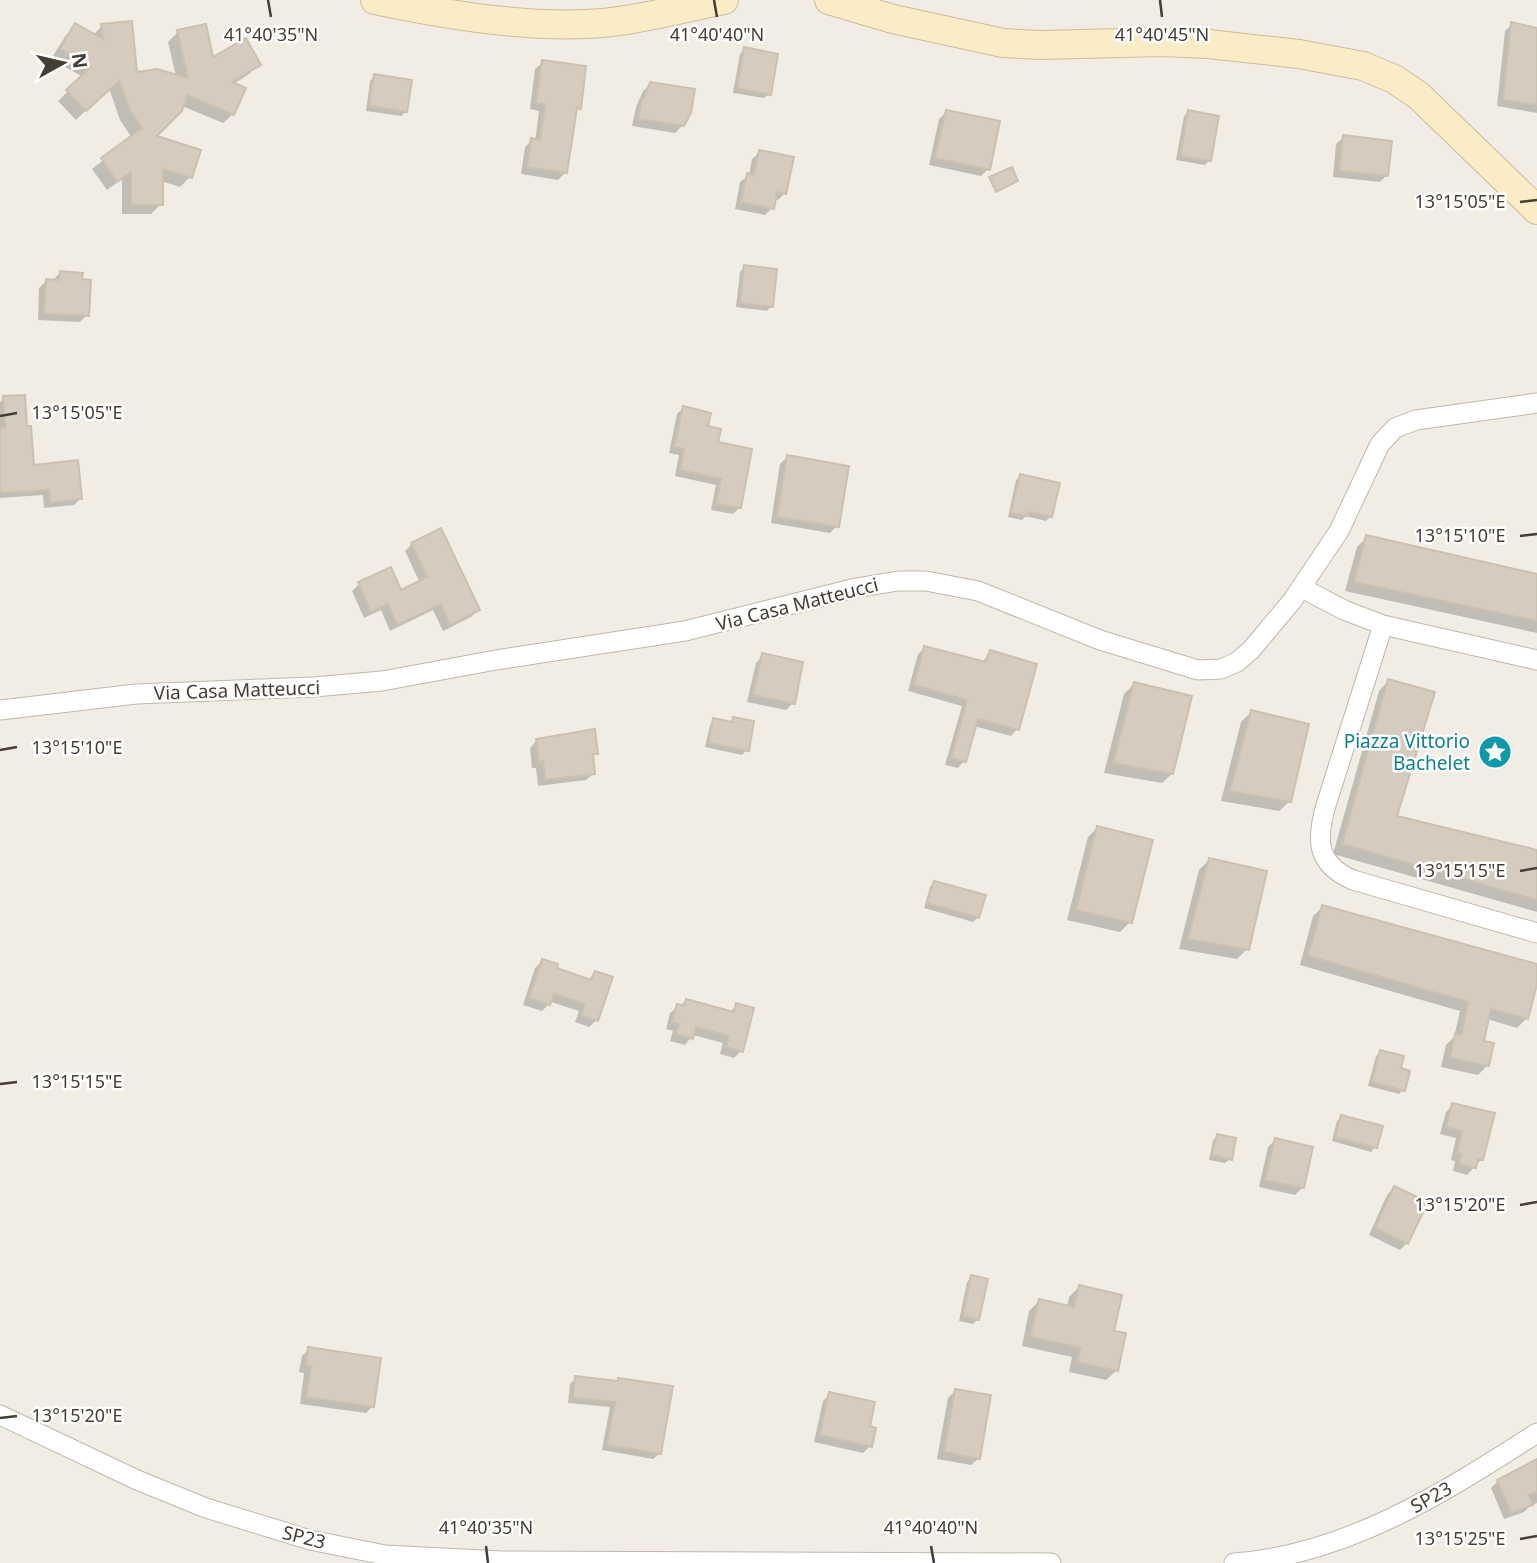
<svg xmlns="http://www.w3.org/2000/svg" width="1537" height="1563" font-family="'Noto Sans',sans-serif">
<rect width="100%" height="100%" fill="#f1ede5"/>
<path fill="#0003" d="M1512,24l25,5v84l-40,-7 8,-75z
M76,25l17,10 9,-9 34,48 40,2 -8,-34 10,-10 34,28 47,4 -10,10 -17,11 1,29 -10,9 -41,-17 -28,31 36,40 -10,10 -19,-6v23l-10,10h-29v-35l-15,11 -15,-21 40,-31 -12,-18 -11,-32 -33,32 -18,-19 25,-24 -32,-18 15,-24z
M745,49l24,45 -5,4 -31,-5 7,-39z
M543,62l36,46 -5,5 -8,59 -8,8 -37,-6 4,-27 7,-7 3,1 4,-30 -9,-2 5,-40z
M375,76l31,36 -5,4 -35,-5 4,-30z
M651,84l32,41 -8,8 -43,-7 4,-19 7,-16z
M946,112l42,57 -7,7 -52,-11 10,-46z
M1189,112l20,49 -4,4 -29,-5 8,-44z
M1344,137l43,38 -7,7 -47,-5 3,-33z
M760,152l25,41 -7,7h-4l-2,8 -7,7 -30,-6 5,-27 9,-7 3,-16z
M744,267l27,39 -4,5 -31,-4 4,-35z
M60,273l21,8 6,34 -7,7 -42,-2 1,-32 7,-7h6z
M4,398l28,69 48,32 -6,6 -30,3 -1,-13 -43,3v-96z
M683,408l23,20 10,16 23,64 -6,6 -22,-4 5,-25 -41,-9 4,-21 -10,-2 8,-39z
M787,457l50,69 -7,7 -59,-10 9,-59z
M1020,476l31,40 -5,5 -20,-5 -4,4 -14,-3 8,-37z
M1367,537l170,39v57l-192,-42 12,-44z
M412,544l66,66 -7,7 -28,14 -10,-21 -43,21 -9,-21 -17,8 -12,-27 7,-7 31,-15 10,23 20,-9 -15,-32z
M925,648l57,15 8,-11 27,77 -6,7 -37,-10 -10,35 -6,7 -13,-3 17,-59 -54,-15 10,-37z
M763,655l30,48 -7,7 -39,-8 9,-39z
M1388,681l7,136 142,35v60l-204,-58 46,-163z
M1134,684l38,90 -10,9 -58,-10 20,-79z
M1251,712l38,90 -10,9 -58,-10 20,-79z
M733,719l14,31 -5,5 -37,-8 5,-22 4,-5 15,3z
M537,740l59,13 -4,4 2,16 -8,7 -48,6 -2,-18h-4l-2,-20z
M1098,827l32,95 -10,10 -53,-12 21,-83z
M1209,860l38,89 -10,10 -58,-10 20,-79z
M934,882l44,35 -5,5 -49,-14 6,-21z
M1323,907l214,59v11l-10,41 -10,10 -30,-9 -5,23 5,24 -9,9 -37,-8 5,-22 8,-8 6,-26 -160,-46 13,-49z
M542,961l13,8 32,12 8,-8 2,47 -8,7 -14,-5 4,-11 -28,-9 -9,9 -19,-6 12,-37z
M686,1001l43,12 8,-8 4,46 -7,7 -14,-4 3,-11 -30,-8 -8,10 -15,-4 3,-10 -7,-2 4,-16z
M1381,1052l17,17 5,21 -4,4 -31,-8 8,-30z
M1453,1105l29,54 -15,16 -14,-4 2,-10 -4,-1 5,-22 -16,-4 6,-22z
M1342,1117l33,30 -4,5 -39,-11 5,-20z
M1218,1136l12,23 -5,4 -16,-3 4,-20z
M1275,1140l27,48 -7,7 -36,-8 9,-40z
M1394,1188l13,55 -7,7 -31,-15 18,-40z
M972,1277l6,42 -5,5 -14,-3 8,-39z
M1079,1287l33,45 4,39 -10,9 -37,-8 3,-15 -50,-11 7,-35 10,-10 28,6 2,-10z
M309,1349l64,57 -7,7 -66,-9 4,-31 -5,-1 3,-16z
M576,1378l40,4 3,-2 40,74 -6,5 -51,-9 8,-43 -42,-4 2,-19z
M956,1390l23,68 -8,7 -34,-6 11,-61z
M830,1394l38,34 2,18 -7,7 -49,-11 9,-41z
M1537,1461v42l-6,2 -7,7 -20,7 -13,-31 7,-7z"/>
<path fill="#d5cbbe" stroke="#ccc0af" stroke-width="2" d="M132,21l5,51 20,-3 31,9 -11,-48 29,-6 7,33 33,-19 15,27 -29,17 14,6 -12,27 -47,-20 -5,16 -25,25 44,14 -9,28 -29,-9v36h-32v-33l-14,10 -16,-24 41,-30 -12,-18 -11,-29 -33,30 -20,-21 25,-23 -31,-18 15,-26 28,16 -2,-15z
M1511,22l26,6v77l-34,-5z
M744,47l34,7 -7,41 -34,-7z
M542,60l44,6 -5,43 -4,-1 -10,65 -40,-6 4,-29 9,2 5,-36 -9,-1z
M374,74l38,6 -5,32 -38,-6z
M650,82l45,7 -4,24 -7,13 -46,-7 4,-21h2z
M946,110l54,11 -10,49 -55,-12z
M1188,110l31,6 -8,45 -31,-5z
M1343,135l49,6 -4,35 -49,-5z
M759,150l35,7 -8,37 -9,-2 -3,17 -33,-7 6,-29 7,2z
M1012,167l6,14 -22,11 -7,-15z
M744,265l33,4 -4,38 -33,-4z
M60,271l23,2 -1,6 9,1 -2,36 -45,-2 2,-35 13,1z
M25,395l2,31h4l3,39 44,-5 4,39 -32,4 -1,-13 -49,3v-65h5l-2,-32z
M683,406l28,7 -3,13 13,3 -3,13 34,7 -11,59 -25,-4 5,-25 -41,-9 4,-21 -10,-2z
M787,455l62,11 -10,61 -62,-10z
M1020,474l40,9 -8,34 -23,-5 -1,4 -17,-3z
M441,528l39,82 -30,15 -9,-21 -44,21 -9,-21 -17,8 -13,-30 33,-15 10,23 26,-13 -16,-34z
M1366,535l171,39v47l-183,-39z
M924,646l62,16 4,-12 47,14 -18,66 -41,-11 -12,43 -15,-4 16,-58 -53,-15z
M762,653l41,9 -8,42 -42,-9z
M1388,679l47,13 -38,124 140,34v50l-195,-56z
M1134,682l58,14 -19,78 -60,-11z
M1251,710l58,14 -18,78 -61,-11z
M733,717l21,4 -5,30 -40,-8 4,-25 19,4z
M595,729l3,25h-5l2,20 -50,6 -2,-19 -4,1 -3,-23z
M1097,826l56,14 -21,83 -56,-13z
M1209,858l58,13 -18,79 -61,-11z
M934,881l52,14 -7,23 -52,-15z
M1322,905l215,59v20l-9,35 -37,-10 -7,32 10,2 -5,23 -39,-8 5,-24 6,1 7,-33 -160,-46z
M542,959l16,5 -1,4 34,12 4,-9 18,6 -15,44 -17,-6 4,-11 -31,-10 -4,11 -21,-7z
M686,999l48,13 2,-9 18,5 -11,44 -17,-5 3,-11 -33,-9 -3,12 -17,-5 3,-10 -7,-2 5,-18 7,2z
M1380,1050l24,6 -3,12 9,3 -5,20 -33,-9z
M1452,1103l43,10 -12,47 -5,-1 -2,9 -17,-4 2,-10 -4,-1 5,-22 -16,-4z
M1341,1115l42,11 -6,22 -42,-11z
M1217,1134l19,4 -4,22 -20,-5z
M1275,1138l38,9 -9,41 -39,-8z
M1394,1186l34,16 -20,42 -33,-16z
M971,1275l17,4 -9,41 -16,-4z
M1079,1285l43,10 -8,36 12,2 -8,38 -41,-9 4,-14 -51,-11 9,-38 35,8z
M308,1347l73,11 -7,49 -68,-10 5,-31h-5z
M575,1376l43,5v-3l55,8 -12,68 -54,-9 8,-43 -42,-4z
M955,1389l36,6 -11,64 -36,-7z
M829,1392l46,10 -5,24 6,2 -4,19 -52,-12z
M1537,1459v33l-8,3 4,10 -22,8 -14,-33z"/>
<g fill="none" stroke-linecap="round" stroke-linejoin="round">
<defs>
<path id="street" d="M1302,588l42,22 39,15 154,35
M1383,625l-57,180c-10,35 -10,59 27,75l184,53
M0,710l136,-16 178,-7 68,-6 114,-21 189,-29 171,-43 42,-7h28l52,10 122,49 98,30 23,-1 16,-7 14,-12 41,-49 47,-70 41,-87 15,-16 21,-8 121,-17
M0,1415l137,65 69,28 104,32 75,15 116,6 550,2
M1234,1563c113,-8 211,-71 303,-130"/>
<path id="secondary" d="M375,0c72,15 155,29 228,23 41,-4 81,-15 121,-23
M829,0l64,19 110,24 38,2 121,-3 46,2 91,10 64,12 31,13 24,16 119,115"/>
</defs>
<use href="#street" stroke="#bfb7ac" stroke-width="21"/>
<use href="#secondary" stroke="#cebe97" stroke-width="30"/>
<use href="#street" stroke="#fff" stroke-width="19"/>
<use href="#secondary" stroke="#faecc6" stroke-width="28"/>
</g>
<path fill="none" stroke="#433d35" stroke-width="2.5" d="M268,0l3,17M714,0l3,17M1160,0l2,17M1520,202l17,-2M0,416l17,-3M1520,536l17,-2M0,750l17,-3M1520,871l17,-3M0,1084l17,-2M1520,1205l17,-3M0,1418l17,-2M1520,1539l17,-3M486,1546l2,17M931,1546l3,17"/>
<defs>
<symbol id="sight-disc" viewBox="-11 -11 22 22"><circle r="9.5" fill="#0f9aa8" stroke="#fff"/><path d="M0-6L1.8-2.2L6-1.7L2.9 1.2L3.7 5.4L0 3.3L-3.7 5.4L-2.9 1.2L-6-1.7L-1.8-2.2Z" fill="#fff"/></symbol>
</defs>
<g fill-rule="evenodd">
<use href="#sight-disc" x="1476" y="733" width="38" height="38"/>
</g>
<g text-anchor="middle" stroke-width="5" stroke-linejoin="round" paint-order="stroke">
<g font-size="19" fill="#433d35" stroke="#fff">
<text transform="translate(797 604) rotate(-14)" y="7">Via Casa Matteucci</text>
<text transform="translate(237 690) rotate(-2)" y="7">Via Casa Matteucci</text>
<text transform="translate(1431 1497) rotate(-29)" y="7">SP23</text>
<text transform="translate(304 1537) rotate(14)" y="7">SP23</text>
</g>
<g font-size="19" fill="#0d838f" stroke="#fff" text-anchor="end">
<text x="1470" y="748">Piazza Vittorio<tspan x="1470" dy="22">Bachelet</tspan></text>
</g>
</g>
<g font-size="18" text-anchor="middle" fill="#433d35" stroke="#fff" stroke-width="5" stroke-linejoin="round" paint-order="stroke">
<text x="271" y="41">41°40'35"N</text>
<text x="717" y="41">41°40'40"N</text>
<text x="1162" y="41">41°40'45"N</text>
<text x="1460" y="208">13°15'05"E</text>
<text x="77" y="419">13°15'05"E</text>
<text x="1460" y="542">13°15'10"E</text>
<text x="77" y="754">13°15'10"E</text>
<text x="1460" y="877">13°15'15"E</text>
<text x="77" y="1088">13°15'15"E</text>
<text x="1460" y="1211">13°15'20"E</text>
<text x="77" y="1422">13°15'20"E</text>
<text x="486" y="1534">41°40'35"N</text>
<text x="931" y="1534">41°40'40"N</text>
<text x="1460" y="1545">13°15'25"E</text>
</g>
<g transform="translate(63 63) rotate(82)" stroke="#ffffff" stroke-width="5" paint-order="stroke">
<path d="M0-5L12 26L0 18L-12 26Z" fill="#433d35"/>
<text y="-10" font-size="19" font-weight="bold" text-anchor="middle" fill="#433d35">N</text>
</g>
</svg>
